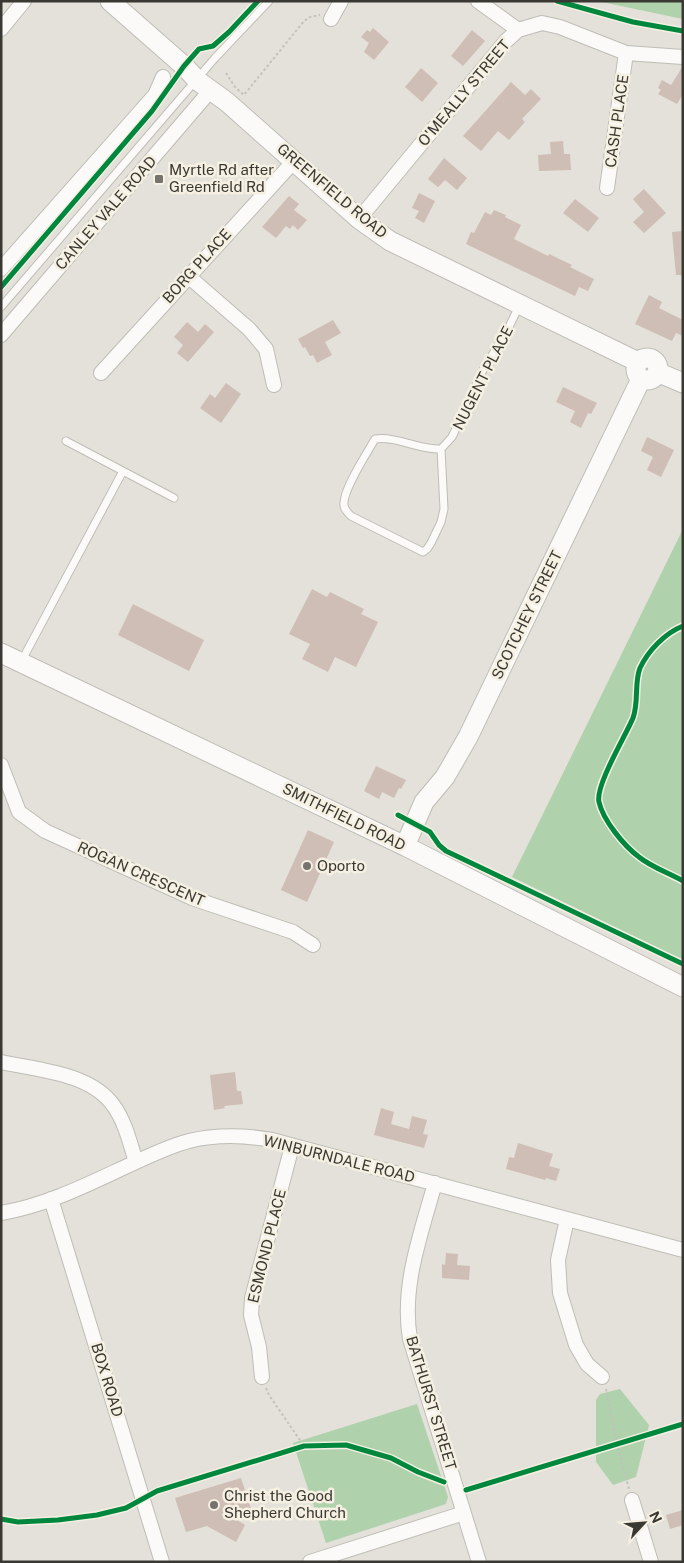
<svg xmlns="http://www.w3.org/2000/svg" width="684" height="1563" font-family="'Public Sans',sans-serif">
<rect width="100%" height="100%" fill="#e3e1d9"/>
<path fill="#afd1ac" d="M597,1h86v18z
M683,529v431l-171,-83z
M620,1389l29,36 -13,52 -23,8 -17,-23v-62l4,-6z
M417,1404l31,93 -2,7 -120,39 -33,-100z"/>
<path fill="#cfbeb5" d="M373,28l16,14 -15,18 -10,-8 5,-9 -8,-6 6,-7 3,2z
M472,30l13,11 -22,25 -12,-10z
M683,66v28l-6,10 -19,-10 3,-4 -3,-2 4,-8 9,5z
M421,68l17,15 -16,19 -17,-15z
M511,82l14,13 6,-6 10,10 -19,20 3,3 -16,18 -11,-9 -17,20 -18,-15z
M563,141l1,13h6l1,16 -32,1 -1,-16 13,-1 -1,-12z
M444,158l23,20 -10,12 -12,-10 -7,7 -10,-8z
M644,189l22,24 -22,20 -11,-11 11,-10 -11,-13z
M419,193l16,8 -11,22 -9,-5 4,-7 -7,-3z
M289,196l10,8 -5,6 13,10 -9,10 -5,-5 -3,4 -4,-3 -10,12 -14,-11z
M575,199l24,19 -11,14 -25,-19z
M494,210l12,5 -1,2 16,8 -7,14 34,17 1,-2 23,11 -2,2 24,12 -6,12 -9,-4 -4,9 -109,-52 5,-12 3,1 11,-21 6,3z
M683,231v44h-7l-4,-43z
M649,295l13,7 -3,6 24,12v16l-7,-3 -4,8 -37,-17z
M333,320l8,13 -16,9 7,13 -15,8 -4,-8 -3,1 -5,-9 -2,1 -5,-9z
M187,322l11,10 7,-8 9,8 -26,30 -11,-9 6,-8 -9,-8z
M226,383l15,11 -20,29 -21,-15 10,-14 5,4z
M563,387l34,16 -6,11 -3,-1 -7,15 -11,-6 5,-11 -19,-9z
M647,437l27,13 -13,27 -14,-7 6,-13 -12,-6z
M312,589l15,8 3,-5 34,17 -3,5 17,8 -22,45 -21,-10 -7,15 -26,-13 8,-15 -21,-10z
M133,604l71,36 -15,31 -71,-36z
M376,766l30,14 -5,9 -2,-1 -5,10 -12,-6 -3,7 -15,-8z
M308,830l26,12 -27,60 -26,-12z
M235,1072l2,19h4l2,13 -19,2 1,2 -11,2 -4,-35z
M381,1108l13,4 -3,12 18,5 3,-13 15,4 -4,14 5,1 -4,13 -50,-13z
M518,1143l35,11 -4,12 11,3 -4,12 -10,-3 -1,2 -39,-11 3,-12 5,1z
M446,1253l12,1 -1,11 13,1 -1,14 -27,-2v-14l3,1z
M241,1478l11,34 -18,6 11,7 -9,17 -29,-16 -21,6 -11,-34z
M683,1510v15l-13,4 -4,-14z"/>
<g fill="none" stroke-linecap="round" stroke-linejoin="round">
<defs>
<path id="lane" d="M1,307l214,-249 54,-57
M66,441l108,57
M441,449l3,60 -3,13 -10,21 -4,6 -4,3 -72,-36c-4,-4 -8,-8 -7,-13 0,-15 23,-50 31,-64 22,-3 44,11 66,10l11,-12 31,-67 25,-41 11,-23
M21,662l102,-191"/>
<path id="street" d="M478,1l40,29
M331,19l10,-18
M1,29l23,-28
M607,188l19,-135
M359,219l147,-178 12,-11 24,-7 18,4 66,26 57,4
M1,269l154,-174 8,-18
M188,276l61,53 17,20 8,36
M1,335l209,-244
M101,373l194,-213
M1,765l18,47 26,19 147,67 101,34 20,13
M1,1062c37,8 89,11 112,43 12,16 17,38 23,57
M435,1183c-14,51 -34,103 -25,156l69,223
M51,1199l111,363
M1,1213c48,-8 91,-31 135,-51 17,-8 34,-16 53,-21 28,-7 55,-6 83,-1l411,110
M567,1219l-9,41 2,33 16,52 11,19 15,13
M262,1377l-3,-30 -8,-32 1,-17 40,-152
M632,1500l19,62
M310,1562l154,-49"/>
<path id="secondary" d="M110,1l74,65 14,15 29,21 132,117 31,22 248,121
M636 369a11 11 0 1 1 22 0a11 11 0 1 1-22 0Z
M657,372l26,11
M1,653l404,193 278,141
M405,846l19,-44 21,-25 23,-40 173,-358"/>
</defs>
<use href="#lane" stroke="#bebdb6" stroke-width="9"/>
<use href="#street" stroke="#bebdb6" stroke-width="16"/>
<use href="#secondary" stroke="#bebdb6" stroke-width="21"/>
<path stroke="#c2c1be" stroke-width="2" stroke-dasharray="2.5 2.5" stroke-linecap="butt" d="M226,73l9,14 9,8 60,-74 6,-4 10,-2
M266,1388l3,7 35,51
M606,1389l11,55 12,45"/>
<use href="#lane" stroke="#fbfaf9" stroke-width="7"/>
<use href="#street" stroke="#fbfaf9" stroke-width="14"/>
<use href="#secondary" stroke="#fbfaf9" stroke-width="19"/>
<defs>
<path id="cycleway" d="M557,1l76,21 50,9
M1,287l151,-176 32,-45 15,-17 14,-3 16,-14 29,-31
M683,626c-18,7 -35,25 -43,42 -6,15 -1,34 -7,50 -7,17 -38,68 -34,84 4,18 25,44 40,55 12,10 30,16 44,24
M398,815l32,17 9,13 7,6 237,113
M466,1490l217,-66
M1,1519l17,3 40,-2 39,-5 29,-7 31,-17 147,-45 42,-1 45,13 27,14 26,10"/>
</defs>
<use href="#cycleway" stroke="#f5f0e2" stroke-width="8"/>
<use href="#cycleway" stroke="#00873e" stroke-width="5"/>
</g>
<g fill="#75736c" stroke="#f5f0e2" stroke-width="2">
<rect x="154" y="174" width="10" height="10" rx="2.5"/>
<circle cx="307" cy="866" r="5"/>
<circle cx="214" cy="1505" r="5"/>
</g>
<g text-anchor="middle" stroke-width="5" stroke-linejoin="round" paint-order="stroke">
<g font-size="15" fill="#3a3832" stroke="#f5f0e2">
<text transform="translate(464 93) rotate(-50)" y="5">O'MEALLY STREET</text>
<text transform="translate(617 121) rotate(-82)" y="5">CASH PLACE</text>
<text transform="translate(332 191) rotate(40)" y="5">GREENFIELD ROAD</text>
<text transform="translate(106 213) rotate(-49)" y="5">CANLEY VALE ROAD</text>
<text transform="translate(197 266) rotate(-48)" y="5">BORG PLACE</text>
<text transform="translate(483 378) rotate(-63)" y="5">NUGENT PLACE</text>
<text transform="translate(527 615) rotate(-64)" y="5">SCOTCHEY STREET</text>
<text transform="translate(344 817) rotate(26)" y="5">SMITHFIELD ROAD</text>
<text transform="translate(141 874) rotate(24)" y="5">ROGAN CRESCENT</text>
<text transform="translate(339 1159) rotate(14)" y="5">WINBURNDALE ROAD</text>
<text transform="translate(267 1246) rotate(-76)" y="5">ESMOND PLACE</text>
<text transform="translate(107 1380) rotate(73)" y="5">BOX ROAD</text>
<text transform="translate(431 1403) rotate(73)" y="5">BATHURST STREET</text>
</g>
<g font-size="15" fill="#3a3832" stroke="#f5f0e2" text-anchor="start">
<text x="169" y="175">Myrtle Rd after<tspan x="169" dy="17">Greenfield Rd</tspan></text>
<text x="317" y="871">Oporto</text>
<text x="224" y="1501">Christ the Good<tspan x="224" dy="17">Shepherd Church</tspan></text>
</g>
</g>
<rect width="684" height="1563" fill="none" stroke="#3a3832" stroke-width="5"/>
<g transform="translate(644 1523) rotate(64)" stroke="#f5f0e2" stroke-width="4" paint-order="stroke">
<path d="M0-4L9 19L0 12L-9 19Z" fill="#3a3832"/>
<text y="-8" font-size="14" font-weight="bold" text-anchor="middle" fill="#3a3832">N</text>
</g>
</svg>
